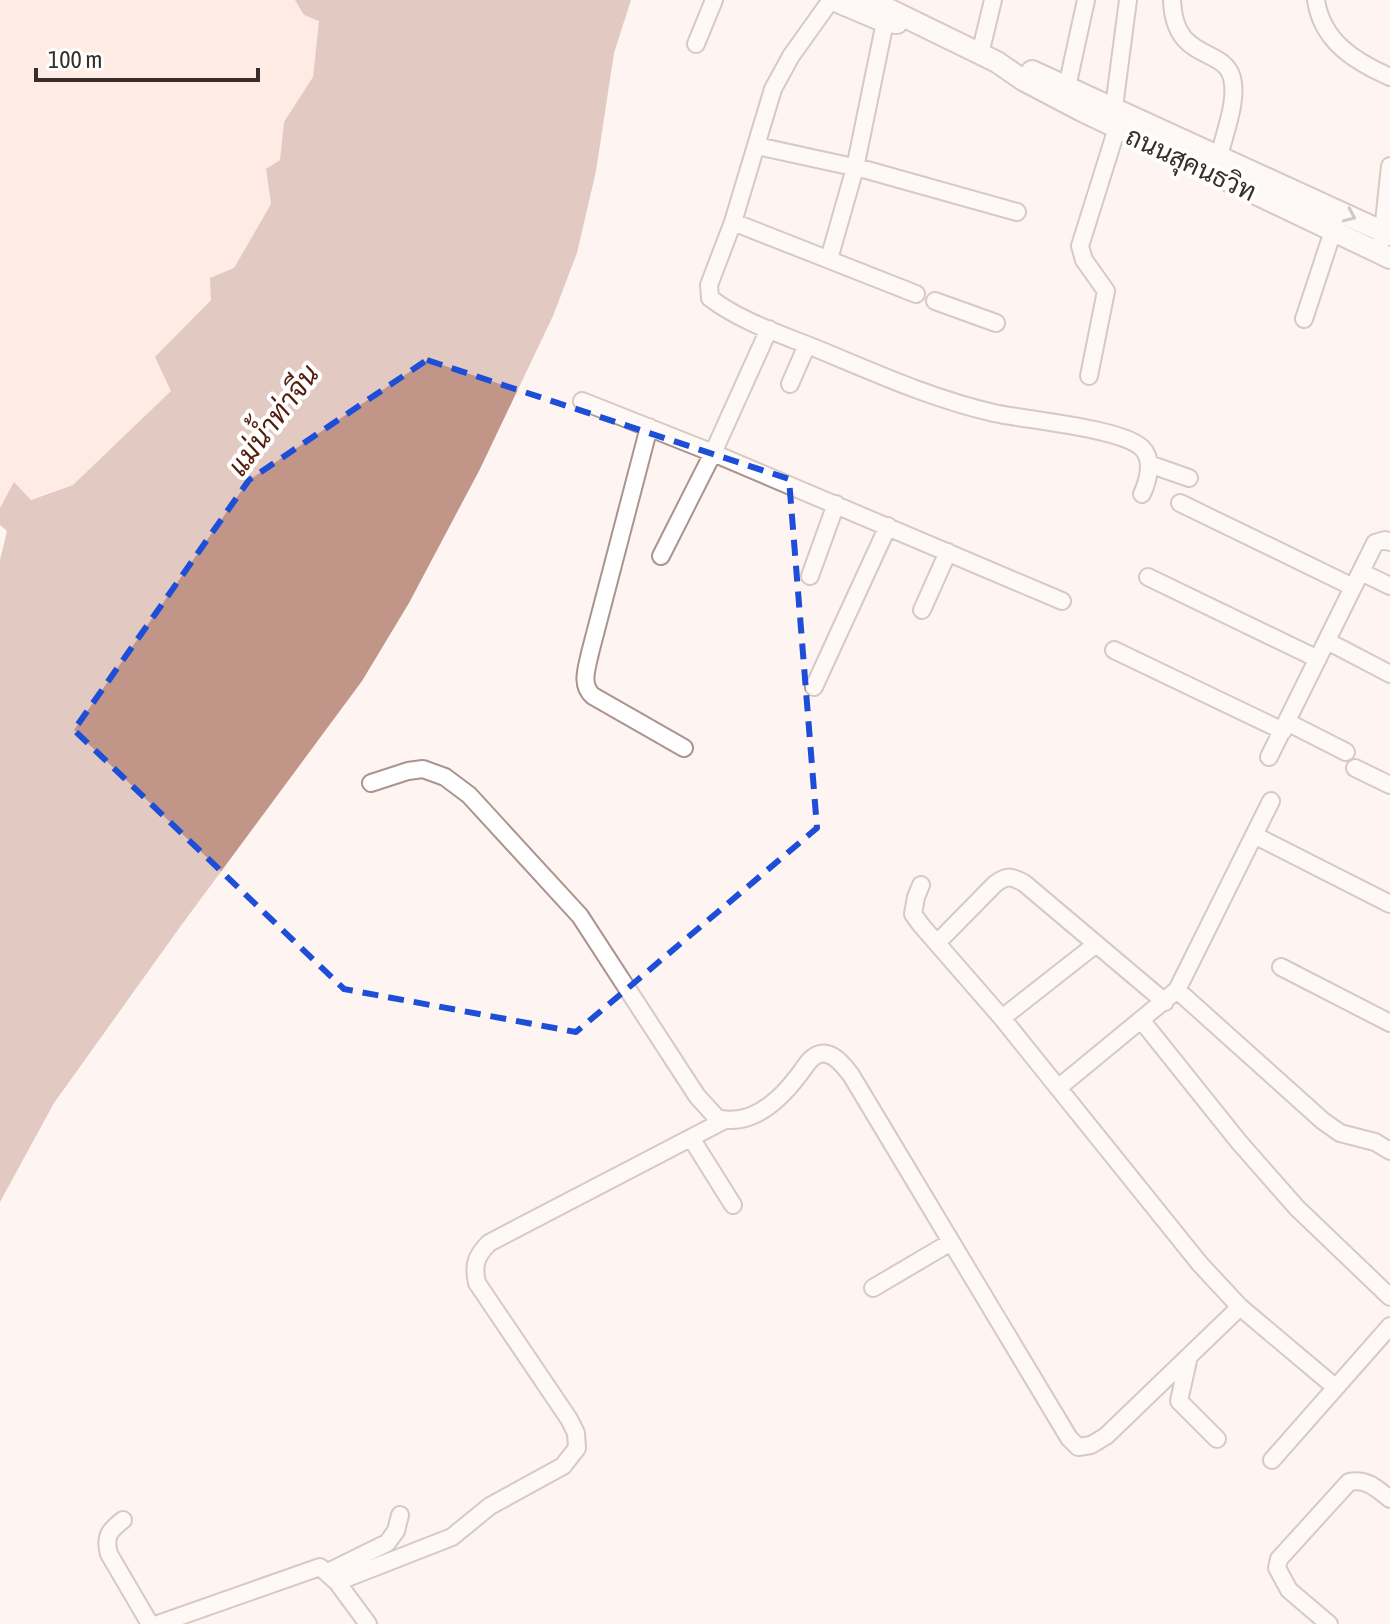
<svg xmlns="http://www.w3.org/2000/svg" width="1390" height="1624" font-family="'Asap Condensed',Sarabun,sans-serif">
<rect width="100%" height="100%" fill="#fef4f1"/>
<path fill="#fedfd5" d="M0,0h295l9,15 15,6 -6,56 -29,45 -4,38 -14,9 5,35 -37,64 -23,31 -55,58 16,33 -99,95 -73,23z"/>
<path fill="#c19688" d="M295,0h336l-17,53 -18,118 -19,82 -24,63 -73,153 -71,134 -47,78 -182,246 -126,176 -54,99v-642l7,-29 -7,-6v-17l14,-26 17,18 42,-15 98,-94 -16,-34 56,-57 -1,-22 24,-10 37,-64 -5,-35 14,-9 4,-38 29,-45 6,-56 -15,-6z"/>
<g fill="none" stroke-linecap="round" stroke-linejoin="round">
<defs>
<path id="minor" d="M831,0l-40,56 -18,33 -40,133 -24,63 1,13c30,23 70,36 105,50 58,24 117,51 179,65 31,7 128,15 148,35 12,12 6,33 0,46
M1172,0c2,63 52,46 60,78 6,23 -8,56 -13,79
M1316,0c6,41 38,61 74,77
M696,44l18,-44
M980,54l13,-54
M1065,96l21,-96
M1114,107l14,-107
M757,146l110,24 150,42
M733,222l183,72
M1382,240l8,-74
M829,259l26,-91 30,-146
M935,301l61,22
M1304,319l29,-88
M769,329l-56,124 349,148
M1089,376l17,-85 -22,-31 -4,-14 37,-118
M790,384l17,-39
M582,401l131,52 -52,103
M649,427l-59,226c-3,15 -10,32 3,43l91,52
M1149,464l40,14
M1180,503l173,84
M1361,572l29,14
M810,576l26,-72
M1148,577l170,82
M922,610l26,-58
M1327,641l63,33
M1114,650l169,81
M814,687l74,-161
M1287,722l59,30
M1269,757l106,-214 10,-3 5,2
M1355,768l35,17
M371,783l37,-12 15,-2 22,8 24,18 111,121 117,180 20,22c34,9 62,-17 81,-42 6,-7 12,-20 22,-22 13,-3 24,12 31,21l218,363 9,9 13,-2 15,-9 134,-129
M1256,836l134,68
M921,885l-5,12 -3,17 8,11 81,93 198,246 40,43 95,80
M937,943l58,-59c12,-9 16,-8 29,-1l141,119
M1281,967l109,56
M1177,990l146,131 17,12 35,9 15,9
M1002,1018l93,-73
M1142,1021l97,121 58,66 93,89
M1058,1088l119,-98 94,-189
M691,1138l42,67
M873,1288l78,-46
M1189,1356l-10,45 38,38
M1272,1460l118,-134
M123,1520c-13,10 -19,16 -14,34l41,70
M328,1572l59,-29 9,-12 4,-16
M337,1582l115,-45 38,-31 73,-40 14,-18 -1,-15 -7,-14 -92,-136c-4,-18 -1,-27 12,-40l236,-123
M158,1624l162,-57 17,15 31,42
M1329,1624l-40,-34 -12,-22 2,-9 70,-77c18,-4 28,7 41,17"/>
<path id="major" d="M833,0l52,22 12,1
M870,0l127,62 26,18 61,32 306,146
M1032,71l358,164"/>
</defs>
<use href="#minor" stroke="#ab948d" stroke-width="20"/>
<use href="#major" stroke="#ab948d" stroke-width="24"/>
<use href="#minor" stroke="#fff" stroke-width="16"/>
<use href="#major" stroke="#fff" stroke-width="20"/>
</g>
<defs><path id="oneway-chevron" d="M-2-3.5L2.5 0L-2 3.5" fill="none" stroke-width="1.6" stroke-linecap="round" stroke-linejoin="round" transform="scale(2)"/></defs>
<use stroke="#9b9695" href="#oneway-chevron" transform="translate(1350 216) rotate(24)"/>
<path d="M0 0H1390V1624H0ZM427,360l362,119 28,349 -241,204 -232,-43 -270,-259 175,-250z" fill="#fef4f1" fill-opacity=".55" fill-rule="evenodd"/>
<path fill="none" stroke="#1d4ed8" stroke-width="6" stroke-dasharray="16 10" stroke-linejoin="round" d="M427,360l362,119 28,349 -241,204 -232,-43 -270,-259 175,-250z"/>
<g text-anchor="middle" stroke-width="8" stroke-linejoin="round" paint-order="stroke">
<g font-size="26" fill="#372e2b" stroke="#fff">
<text transform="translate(1191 164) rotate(25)" y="9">ถนนสุคนธวิท</text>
</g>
<g font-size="28" font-style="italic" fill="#541d0b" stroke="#fff">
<text transform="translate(273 420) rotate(-53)" y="10">แม่น้ำท่าจีน</text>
</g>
</g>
<path d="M36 68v12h222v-12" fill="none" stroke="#372e2b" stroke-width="4"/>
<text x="48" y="68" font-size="24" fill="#372e2b" stroke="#ffffff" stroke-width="6" paint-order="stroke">100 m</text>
</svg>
